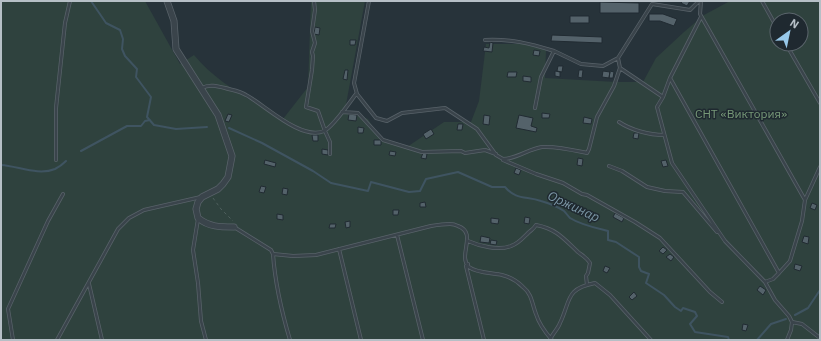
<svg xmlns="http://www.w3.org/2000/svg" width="821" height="341" font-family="'IBM Plex Sans',sans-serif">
<rect width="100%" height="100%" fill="#27333a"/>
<path fill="#2f423e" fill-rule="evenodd" d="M1,1h144l35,63 14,-9c23,28 58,46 89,64l25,-32 3,-86h54l-20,109 23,9 10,17 29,11 37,-25h27l8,-21 7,-57h37l23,6 -1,28 71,4h27l13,-24 28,-26 20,-17 26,-14h90v339h-819zM777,20h24v24h-24z"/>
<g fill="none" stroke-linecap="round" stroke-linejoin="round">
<path stroke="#3f5461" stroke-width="2" d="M91,1l15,22 14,7 3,9 -1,10 3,7 12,13 -1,8 15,20 -4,20 7,8 22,4 31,-2
M229,128l33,15 51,28 18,12 37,8 3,-9 38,10 11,-1 6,-12 32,-7 34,15h13c11,13 21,9 36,14 7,2 17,6 23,10 2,2 4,5 6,7 11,7 26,10 38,13v9l8,2 23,15v10l2,4 8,3 -3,9 18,12 11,12 6,4 2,-3 12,4 2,4 -7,8 5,8 33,5 1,3
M81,151l46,-25h14l4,-5 5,-1
M1,165c17,1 37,11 54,4 4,-2 8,-5 11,-8
M795,315l13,-7 12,-18
M757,340l14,-16 15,-5"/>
</g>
<path fill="#54626a" stroke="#212b32" d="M683,1h7l-3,5 -6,-3z
M600,2l39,1v10h-39z
M649,14h14l14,5 -3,7 -14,-5h-11z
M570,16h19v7h-19z
M315,27l5,1 -1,7 -5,-1z
M552,35l50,2v6l-51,-2z
M350,40h6l-1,5h-5z
M490,42l3,1 -1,9 -9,-1 1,-4 5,1z
M534,50l6,1 -1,5 -6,-1z
M558,66h5l-1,6 -5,-1z
M345,70h3l-1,10 -4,-1z
M579,70h4l-1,8 -4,-1z
M555,71l5,1v5l-5,-1z
M603,71l7,1 -1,6 -7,-1z
M610,71l4,1 -1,6h-4z
M508,72h9l-1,5h-9z
M523,76l8,1v5l-8,-1z
M542,113l8,1 -1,4h-7z
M228,114l4,1 -3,7 -4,-1z
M349,114l8,1 -1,6 -8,-1z
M484,115l6,1 -1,9 -6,-1z
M519,115l14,3 -2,8 6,2 -1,4 -20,-4z
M584,117l8,2 -1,5 -8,-1z
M458,124h5l-1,6h-5z
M358,127l6,1 -1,5h-5z
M431,129l3,5 -8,5 -3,-5z
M634,133h5l-1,6 -5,-1z
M312,135h6v6h-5z
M374,140h7v5h-7z
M322,149l6,1v5l-6,-1z
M390,151l6,1 -1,4 -6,-1z
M423,153l4,1 -1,5 -5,-1z
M578,158l5,1 -1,7 -5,-1z
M265,160l11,3 -1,4 -11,-3z
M666,160l2,6 -5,1 -2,-6z
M516,168l5,2 -2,5 -5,-2z
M261,186l5,1 -2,6 -5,-1z
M283,188l5,1 -1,6 -5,-1z
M425,202l1,5h-6v-4z
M812,203l5,2 -2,5 -5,-2z
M393,210h6l-1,5h-5z
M615,213l9,5 -2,4 -9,-5z
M277,214l6,1v5l-6,-1z
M525,217l5,1 -1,6 -5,-1z
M491,218l8,1 -1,5 -7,-1z
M350,221v6l-4,1 -1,-6z
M330,224h6l-1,4h-6z
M481,236l9,2 -1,5 -9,-1z
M804,236l5,1 -1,7 -6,-2z
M491,240l6,1 -1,4 -6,-1z
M663,247l4,3 -4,4 -4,-3z
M670,254l4,3 -3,4 -5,-4z
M795,264l7,2 -2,5 -6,-2z
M605,266l5,2 -3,5 -4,-2z
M760,286l6,4 -3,5 -6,-5z
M634,292l3,4 -5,4 -3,-3z
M743,324l5,1 -2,6 -4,-1z"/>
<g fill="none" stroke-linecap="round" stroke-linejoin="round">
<defs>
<path id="lane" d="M314,1l1,9 -3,21 3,12 -3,9 1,4 -1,14 -6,37 12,4 7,20 5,11v12
M369,1l-15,82 3,11 19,24 11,3 15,-8 43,-5 32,21 19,26 7,4c14,0 25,-10 39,-12 15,-1 31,3 45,6l2,-4 8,-32 17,-31 6,-18 -2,-10
M701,1l-1,13 105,186 15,-33
M762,1l15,27
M701,17l-31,61 109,195 11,-12 12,-40 3,-21
M485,40c27,-1 43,3 69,11
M786,44l34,59
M620,68l43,29 -6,10 15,56 53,78 40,41 10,18 14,16 3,6 -1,8 -4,10
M202,88c7,-4 15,-2 23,0 7,2 15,3 21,7 19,10 55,46 78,36 9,-4 26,-29 32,-37
M663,97l7,-19
M535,108l6,-31 13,-26 27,13 22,2 15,-8 34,-54 38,6 9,-9
M342,112l16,1 25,27 39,12 39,-1 4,2 20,-3 11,4
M619,122c12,8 30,13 45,13
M56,160v-52l9,-85 5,-22
M503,160l33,14 27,9 19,11 5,1 48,27 25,16 50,54 12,10
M609,166l13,5 25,16 18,4 18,1 34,40
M198,219l-5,31 5,33 3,38 5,19
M234,227l37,23 2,4 20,2 23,-1 115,-29c6,-1 13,-2 19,-2 2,0 6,1 8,2 20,7 -1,30 11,41 7,6 24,6 33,8 8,2 16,7 21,12 9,7 9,17 13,27 3,10 9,18 16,26
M397,235l26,105
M468,241c11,5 31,10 43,5 7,-2 12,-8 17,-13 4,-4 4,-2 8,-8 21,4 28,14 42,27 5,4 9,6 12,11l-2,10 -2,3 1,9
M339,249l22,91
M273,254c2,29 9,59 17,86
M468,264l-2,2 18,74
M765,282l8,-3 6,-6
M89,284l13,56
M792,322l10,2 18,14
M13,340l-5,-31 40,-88 15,-27
M57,340l61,-111 11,-11 15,-8 57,-13
M550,340c2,-6 8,-11 10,-17 11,-23 5,-34 35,-40l15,12 41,45"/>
<path id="street" d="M167,1l7,20 2,28 42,66 14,41 -4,21 -5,7 -5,5 -16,8 -4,5 -2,7 2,9c11,9 22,9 36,9"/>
</defs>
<use href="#lane" stroke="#586269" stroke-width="4"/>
<use href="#street" stroke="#586269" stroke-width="7"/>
<path stroke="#4e5f5d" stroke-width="1" stroke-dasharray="3 3" stroke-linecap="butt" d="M213,198l8,11 12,12"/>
<use href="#lane" stroke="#3a444b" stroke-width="2.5"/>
<use href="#street" stroke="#3a444b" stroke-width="5.5"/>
</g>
<g text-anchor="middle" stroke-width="3" stroke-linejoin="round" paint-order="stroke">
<g font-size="12" fill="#779978" stroke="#1f2930">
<text x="741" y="118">СНТ «Виктория»</text>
</g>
<g font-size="13" font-style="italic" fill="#7b96a5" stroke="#1f2930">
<text transform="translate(574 206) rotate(25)" y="5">Оржинар</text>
</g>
</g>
<rect width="821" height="341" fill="none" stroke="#b6bfc6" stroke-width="4"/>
<g transform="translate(789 32) rotate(33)"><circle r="19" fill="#1f2930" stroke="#5b656c"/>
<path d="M0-3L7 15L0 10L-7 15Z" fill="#97c8ea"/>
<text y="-6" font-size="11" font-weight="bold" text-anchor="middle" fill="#b6bfc6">N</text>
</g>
</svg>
